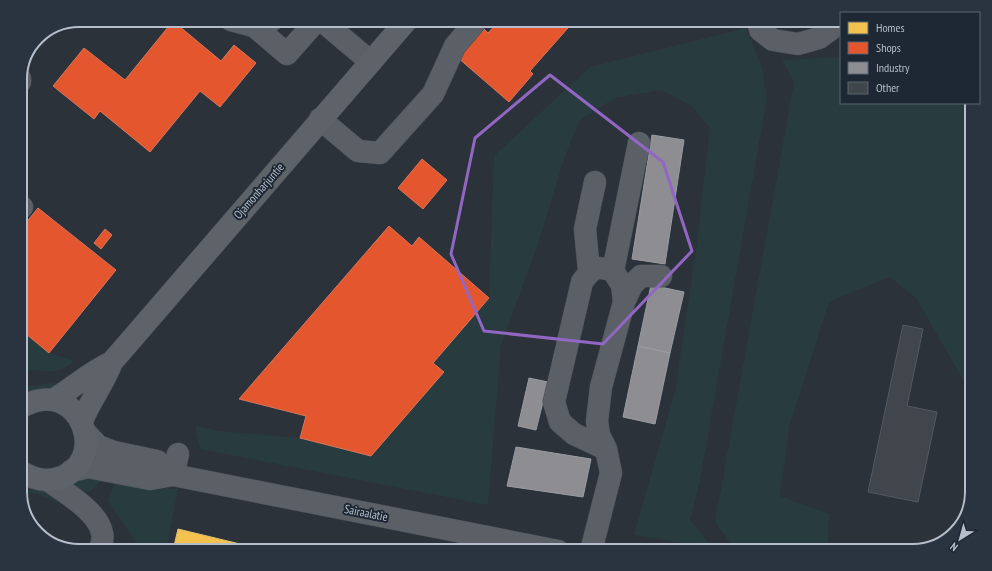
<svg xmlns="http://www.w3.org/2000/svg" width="992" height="571" viewBox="0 0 992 571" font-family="'PT Sans Narrow',sans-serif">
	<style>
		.green { fill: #283c3f }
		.homes { fill: #f2c14e; stroke: #e0c073 }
		.shops { fill: #e4572e; stroke: #d6765d }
		.industry { fill: #8d8d92; stroke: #999ca3 }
		.building { fill: #40464c; stroke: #535961 }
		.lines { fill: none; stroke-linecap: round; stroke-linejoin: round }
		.minor-casing { stroke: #494e54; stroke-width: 23 }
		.major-casing { stroke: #494e56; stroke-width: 23 }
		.minor { stroke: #5b6067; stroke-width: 22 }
		.major { stroke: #5d6369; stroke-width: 22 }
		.marked { fill: none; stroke: #9266c3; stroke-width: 3; stroke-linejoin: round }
		.labels { text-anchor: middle; stroke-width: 4; stroke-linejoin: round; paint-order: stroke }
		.street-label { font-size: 12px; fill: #b5beca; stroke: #1e2834 }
		.rim { fill: none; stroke: #b5beca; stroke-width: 2 }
	</style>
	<rect width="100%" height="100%" fill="#2b3239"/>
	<path class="green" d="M746 28 762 67 767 98 700 480 690 520 713 548 634 535 675 391 696 251 710 128 692 106 661 90 615 98 579 121 565 156 538 244 501 345 488 505 200 449 195 426 220 431 300 438 444 372 433 363 489 298 494 156 590 67Z
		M841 57V103H972V395L916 298 890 277 829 302 789 427 780 496 829 514 828 551H736L715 522 794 82 782 60Z
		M20 329 49 353 74 361C51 381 43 365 20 372Z
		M64 382 54 388 20 392V387Z
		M104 475C96 488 93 490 79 496L68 489C76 476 91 476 104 475Z
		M115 482 157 488 178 489 166 551H142L108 501Z
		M33 490 48 491 61 503C44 499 39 489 20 496V493Z"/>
	<path class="homes" d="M178 529 240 544 238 551H194L174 546Z"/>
	<path class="shops" d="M500 20H575L530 71 533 74 509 102 457 57 482 27 488 33Z
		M173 21 221 61 234 45 256 63 220 107 200 91 150 152 100 111 94 119 53 86 84 48 125 80Z
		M422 159 447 180 423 209 398 188Z
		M38 208 116 270 49 353 20 329V230Z
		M389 226 412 246 419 237 489 298 433 363 444 372 371 456 300 438 306 416 239 399Z
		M105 229 112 235 101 249 94 243Z"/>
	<path class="industry" d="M652 135 684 140 665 264 632 259Z
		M651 285 684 292 670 353 638 346Z
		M638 346 670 353 655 424 623 417Z
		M529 378 548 382 536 430 518 426Z
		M516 447 591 459 583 497 507 486Z"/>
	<path class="building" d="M903 325 923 329 907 406 937 412 918 502 868 492Z"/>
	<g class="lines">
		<defs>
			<path id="minor" d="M231 20 254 26 272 20
				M321 20 371 62
				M758 20 760 30 773 40 798 44 819 38 830 30 835 20
				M254 26 287 54 317 20
				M20 79V82
				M320 119 358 151 380 153 433 94 455 46 477 20
				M20 206 22 207
				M589 271 585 229 595 182
				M613 271 639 143
				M624 302 632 285 641 276H661
				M86 433 98 446 114 452 157 461 173 475
				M71 471 88 467 150 479 173 475 558 551
				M173 475 178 454
				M48 480C65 493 98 511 102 533 104 538 101 545 100 551
				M591 551 611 473 606 449 599 435 597 421 601 387 624 302 622 285 613 271C596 265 592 268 582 282L554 402 560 422 574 434 606 449"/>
			<path id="major" d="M53 400C73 388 90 372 112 362
				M20 408C80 371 114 466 55 479 42 482 31 478 20 471
				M82 421C90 401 104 383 112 362L407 20"/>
		</defs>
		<use href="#minor" class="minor-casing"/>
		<use href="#major" class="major-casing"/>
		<use href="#minor" class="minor"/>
		<use href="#major" class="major"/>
	</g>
	<path class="marked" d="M550 75 663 162 692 251 603 344 484 331 451 254 475 138Z"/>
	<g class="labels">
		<g class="street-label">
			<text transform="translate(259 191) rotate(-49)" y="4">Ojamonharjuntie</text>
			<text transform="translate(366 513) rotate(11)" y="4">Sairaalatie</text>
		</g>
	</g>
	<path d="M0 0H992V571H0ZM79 27H913A52 52 0 0 1 965 79V492A52 52 0 0 1 913 544H79A52 52 0 0 1 27 492V79A52 52 0 0 1 79 27Z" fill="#2a3440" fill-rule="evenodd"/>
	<path class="rim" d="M79 27H913A52 52 0 0 1 965 79V492A52 52 0 0 1 913 544H79A52 52 0 0 1 27 492V79A52 52 0 0 1 79 27Z"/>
	<rect x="840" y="12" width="140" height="92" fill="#1e2834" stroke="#5a6470"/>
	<rect x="848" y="22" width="20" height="12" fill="#f2c14e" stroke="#5a6470"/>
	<text x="876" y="32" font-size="12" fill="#b5beca">Homes</text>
	<rect x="848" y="42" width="20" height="12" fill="#e4572e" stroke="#5a6470"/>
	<text x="876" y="52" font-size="12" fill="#b5beca">Shops</text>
	<rect x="848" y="62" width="20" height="12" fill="#8d8d92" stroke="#5a6470"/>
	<text x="876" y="72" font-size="12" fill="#b5beca">Industry</text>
	<rect x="848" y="82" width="20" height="12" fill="#40464c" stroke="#5a6470"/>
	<text x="876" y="92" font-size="12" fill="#b5beca">Other</text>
	<g transform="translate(960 539) rotate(217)" stroke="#1e2834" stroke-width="3" paint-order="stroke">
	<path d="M0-3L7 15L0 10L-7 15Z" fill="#b5beca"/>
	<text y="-6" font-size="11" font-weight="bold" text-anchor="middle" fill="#b5beca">N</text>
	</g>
</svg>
